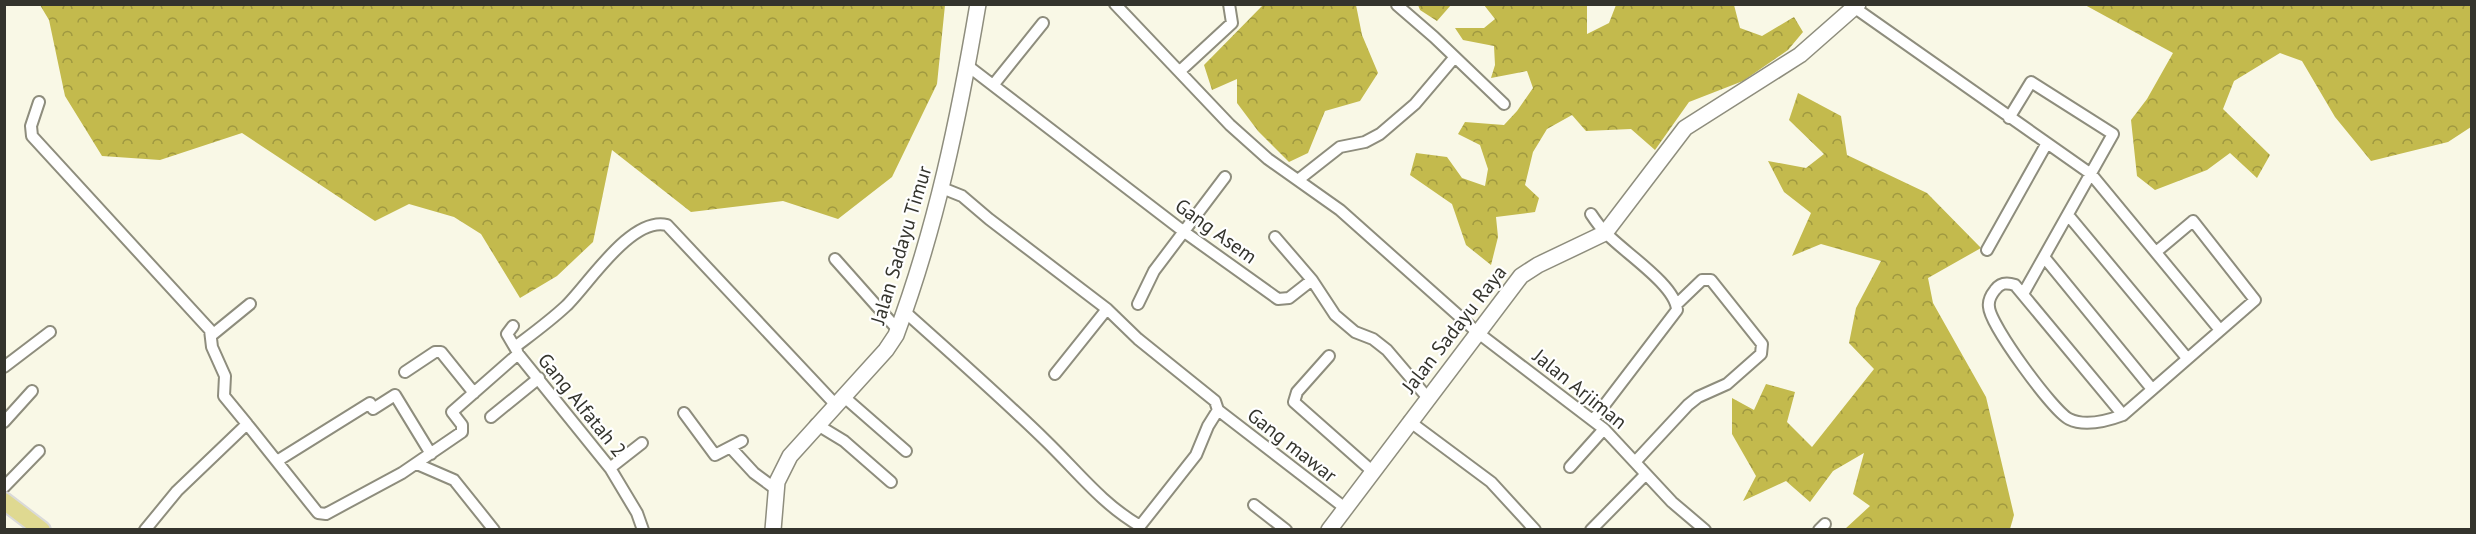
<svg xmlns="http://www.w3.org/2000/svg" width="2476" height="534" viewBox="0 0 2476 534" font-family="'PT Sans',sans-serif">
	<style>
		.forest { fill: url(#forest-crowns) }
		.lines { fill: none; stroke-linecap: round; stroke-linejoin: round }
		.street-casing { stroke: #8e8d7d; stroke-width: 14 }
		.secondary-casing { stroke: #8e8d7d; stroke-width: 18 }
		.primary-casing { stroke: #dadad9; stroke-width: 20 }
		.street { stroke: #fff; stroke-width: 10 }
		.secondary { stroke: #fff; stroke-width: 15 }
		.primary { stroke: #dfd991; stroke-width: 16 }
		.labels { text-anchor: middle; stroke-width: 4.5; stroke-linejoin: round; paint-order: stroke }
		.street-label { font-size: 20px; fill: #34342d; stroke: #fff }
	</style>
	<defs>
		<pattern id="forest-crowns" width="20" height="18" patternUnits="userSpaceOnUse" patternTransform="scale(1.5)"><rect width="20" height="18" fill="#c3ba4d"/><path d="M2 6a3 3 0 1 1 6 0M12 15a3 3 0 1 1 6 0" fill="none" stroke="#9f9840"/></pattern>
	</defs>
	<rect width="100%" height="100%" fill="#f9f8e6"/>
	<path class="forest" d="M40 5 945 4V5L937 84 892 177 838 219 783 201 691 212 612 150 593 242 557 276 520 298 481 234 454 217 409 204 375 221 242 133 160 160 102 156 65 96 49 20Z
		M1356 5 1362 35 1378 73 1360 101 1325 111 1308 153 1289 162 1258 131 1237 103V79L1212 90 1204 65 1263 5Z
		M1418 5V4L1451 5 1437 21 1420 10Z
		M1484 5H1587V34L1609 23 1616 5H1734L1740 28 1762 36 1794 17 1803 32 1788 50 1743 81 1689 102 1655 150 1631 129 1586 131 1572 115 1547 129 1533 152 1525 185 1539 198 1535 212 1496 217 1498 237 1491 265 1466 245 1452 204 1410 175 1416 153 1447 157 1462 178 1485 186 1488 169 1480 145 1458 134 1465 122 1504 125 1517 111 1533 88 1527 71 1491 78 1495 65 1494 46 1463 40 1455 28H1484L1495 19Z
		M2085 5H2471V127L2448 142 2371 161 2335 117 2302 61 2280 53 2234 81 2223 109 2270 155 2257 178 2230 153 2207 170 2155 190 2137 176 2131 120 2147 99 2173 53Z
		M1798 93 1841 116 1847 155 1927 193 1981 248 1928 278 1933 303 1986 397 2014 515 2010 529H1845L1870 506 1853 494 1864 453 1833 471 1810 502 1786 481 1743 501 1756 476 1732 434V398L1754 410 1766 384 1795 392 1787 422 1812 447 1874 369 1849 343 1856 308 1881 261 1821 244 1792 256 1811 213 1784 192 1768 161 1806 168 1824 154 1789 120Z"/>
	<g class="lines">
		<defs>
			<path id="street" d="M1115 4 1230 125 1268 159 1340 210 1477 332 1604 429 1672 502 1705 530
				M1397 5 1434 37 1504 104
				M1855 8 2091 174 2220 330
				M968 66 1183 231 1278 299 1289 298 1312 280 1335 315 1355 332 1373 339 1387 350 1427 397
				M1180 71 1232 23 1229 4
				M994 84 1043 23
				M39 102 31 126 32 136 210 330 212 347 225 376 224 396 247 424
				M2009 118 2031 82 2113 134 2023 294
				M1298 180 1340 147 1365 142 1380 134 1415 104 1454 58
				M1591 214C1595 220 1600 227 1605 232 1622 251 1676 285 1677 310L1593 420
				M2068 215 2187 358
				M1275 237 1312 280
				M1987 250 2047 143
				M2044 257 2152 389
				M835 259 898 330
				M1138 304 1154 271 1225 177
				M904 311C952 354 1000 396 1046 441 1077 471 1102 504 1140 526L1196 455 1208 426 1218 410 1215 401 1138 339 1107 309 989 219 962 196 942 188
				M513 326 507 334 517 351
				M212 335 250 304
				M515 347C532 334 550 321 566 306 588 285 631 216 667 225L835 404
				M1329 356 1297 392 1294 402 1372 471
				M4 367 50 332
				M405 372 435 352H441L474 393
				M1055 374 1107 309
				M843 396 906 451
				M1218 410 1345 508
				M684 413 715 455 742 441
				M2123 415 2015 285C2006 282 2000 283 1995 290 1991 295 1988 301 1989 307 1990 325 2053 411 2069 419 2085 427 2107 421 2123 415L2255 300 2193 221 2156 252
				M491 417 539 378
				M1409 421 1491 482 1535 530
				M4 422 32 391
				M816 424 844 441 891 482
				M731 448 754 473 777 490
				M277 461 370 403 373 409 395 395 431 454
				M1635 462 1688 405 1698 397 1727 384 1761 354 1762 344 1711 280H1702L1677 304
				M417 464 454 480 494 530
				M1570 467 1604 429
				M610 468 642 443
				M4 487 39 451
				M1254 505 1286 530
				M145 530 177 491 247 424 318 513 326 514 402 473 462 432V425L452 412 518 354 610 468 637 513 643 530
				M1591 530 1646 474
				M1819 530 1825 524"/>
			<path id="secondary" d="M773 530 777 482 790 456 886 350 896 335C936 228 959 117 978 4
				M1329 530 1521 276 1538 265 1605 233 1685 128 1800 55 1858 4"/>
			<path id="primary" d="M4 501 42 530"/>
		</defs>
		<use href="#street" class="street-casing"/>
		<use href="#secondary" class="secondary-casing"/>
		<use href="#primary" class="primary-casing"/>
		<use href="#street" class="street"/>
		<use href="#secondary" class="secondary"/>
		<use href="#primary" class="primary"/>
	</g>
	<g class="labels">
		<g class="street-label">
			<text transform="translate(1216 231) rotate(36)" y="7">Gang Asem</text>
			<text transform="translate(901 245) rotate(-73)" y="7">Jalan Sadayu Timur</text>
			<text transform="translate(1454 329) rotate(-52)" y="7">Jalan Sadayu Raya</text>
			<text transform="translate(1580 389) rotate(39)" y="7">Jalan Arjiman</text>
			<text transform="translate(582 405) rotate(51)" y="7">Gang Alfatah 2</text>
			<text transform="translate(1292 445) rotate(38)" y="7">Gang mawar</text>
		</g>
	</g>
	<rect width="2476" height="534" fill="none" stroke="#34342d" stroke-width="12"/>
</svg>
